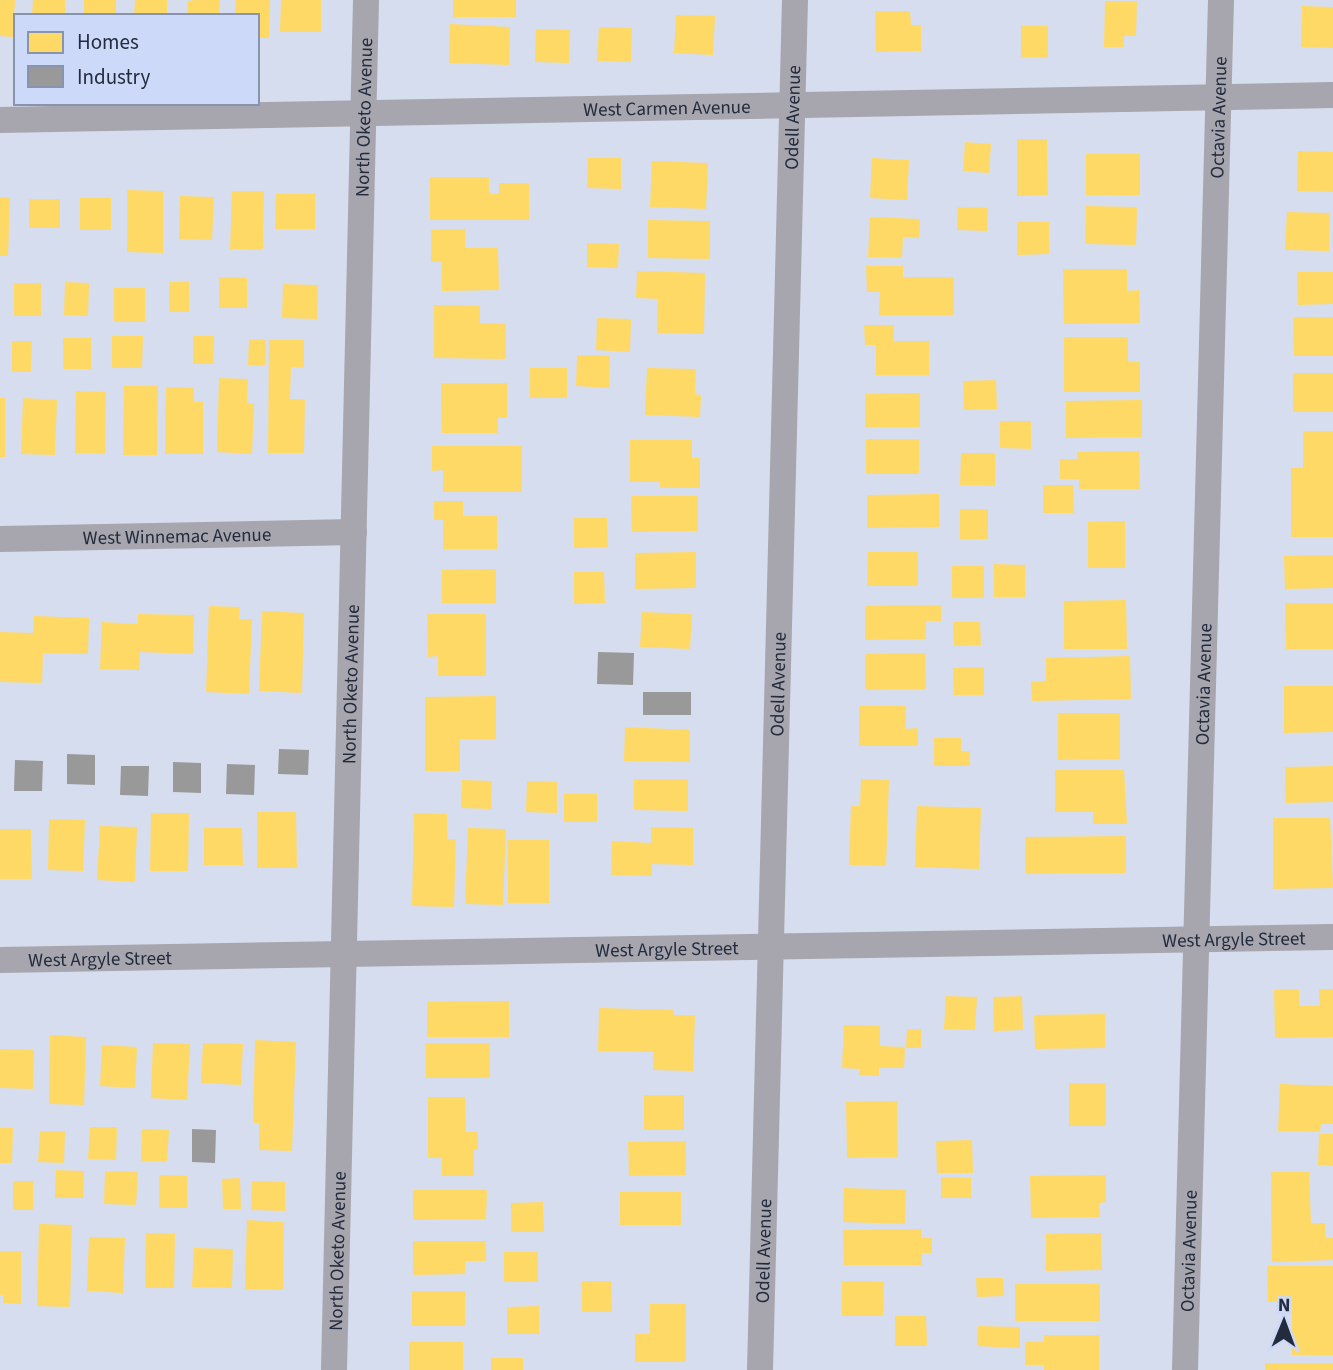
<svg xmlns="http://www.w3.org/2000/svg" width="1333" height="1370" viewBox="0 0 1333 1370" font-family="'Source Sans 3',sans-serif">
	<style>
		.homes { fill: #ffd966 }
		.industry { fill: #999 }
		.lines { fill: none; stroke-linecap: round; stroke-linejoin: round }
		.minor { stroke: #a7a5ad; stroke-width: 26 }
		.labels { text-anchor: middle; stroke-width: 7; stroke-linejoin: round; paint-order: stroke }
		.street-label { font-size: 19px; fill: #232b3e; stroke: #ccd9f8 }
	</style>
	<rect width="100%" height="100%" fill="#d6ddee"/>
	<path class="homes" d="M0 0H15L13 37 0 36Z
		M33 0H65V16H32Z
		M84 0H116V16H84Z
		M135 0H167V16H134Z
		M195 0H220L219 16H187L188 1Z
		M236 0H270L269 38H257V16H235Z
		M281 0H321V32H280Z
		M453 0H516V17H453Z
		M1105 1H1137L1136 36H1124V47H1104Z
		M1302 6 1333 7V48L1301 47Z
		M875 11H910L911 25H921V51L876 52Z
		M676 15 715 16 713 55 674 53Z
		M450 24 510 27 509 65 449 63Z
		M1021 26H1048V58L1021 57Z
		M599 27 632 28 631 62 597 61Z
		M536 29 570 30 569 63 535 62Z
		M1017 139H1047L1048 195 1017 196Z
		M965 142 991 144 989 173 963 171Z
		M1298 151 1333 152V192L1297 191Z
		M1086 154H1140V195H1086Z
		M588 158H621V189L587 188Z
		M872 158 909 160 907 200 870 198Z
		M652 161 708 163 706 209 650 207Z
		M430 177H489V194H499V183H529V220H430Z
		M127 190 163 191V253L127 252Z
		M232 191H264L263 250 230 249Z
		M276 194H315V229H275Z
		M180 196 214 197 212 240 179 239Z
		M0 197 10 198 8 256H0Z
		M80 198H111V230H80Z
		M29 199H60V228H29Z
		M1086 206 1137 207 1136 245 1085 244Z
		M958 207 988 208 987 231 957 230Z
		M1287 212 1330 213 1329 251 1285 250Z
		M870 217 920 219 919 238 903 237 902 258 868 257Z
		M648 220 710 221V259L648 258Z
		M1017 222H1049V254L1017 255Z
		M465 229V248H498L499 290 442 291V262H431V230Z
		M587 243 619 244 618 268 587 267Z
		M866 266H903V277H954V315H879L880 292H867Z
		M1063 269H1127V291L1139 290 1140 323 1064 324Z
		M637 271 705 273 704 334 657 333 658 299 636 298Z
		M1297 272H1333V304L1298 305Z
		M219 277 247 278V308H219Z
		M65 282 89 283 88 316 64 315Z
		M169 282H189V312H169Z
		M14 283H41V316H14Z
		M283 284 318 285 317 319 282 318Z
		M114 288H145V322H114Z
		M434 305 480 306V323L506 324V359L434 358Z
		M1293 317H1333V356H1294Z
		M597 318 631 319 630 352 596 350Z
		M864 325H894V341H929V375H876V345H865Z
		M112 336H143L142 368H112Z
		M193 336H214L213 364H193Z
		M1064 337H1128V362H1140V392H1064Z
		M63 338H91V369H63Z
		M249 339 266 340 265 366 248 365Z
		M269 340H304V368L291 367 290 399H305L304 453H268Z
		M12 341H32L31 372H12Z
		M577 355 610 356 609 388 576 386Z
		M530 368H567V398H530Z
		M647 368 696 369 695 394 701 395 700 417 645 415Z
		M1293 373H1333V412H1293Z
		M219 378 248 379 247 403 254 404 252 454 217 452Z
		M996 380 997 409 964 410 963 381Z
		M441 383H507V418H498V433H442Z
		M124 386H158L157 455H123Z
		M166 387 194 388V402H203V454H165Z
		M76 391 106 392 105 454 75 453Z
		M920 393V427H865V394Z
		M0 398H5V457H0Z
		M23 398 57 400 55 455 21 454Z
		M1142 400V437L1066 438V401Z
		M1000 421H1031V449L1000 448Z
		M1303 431H1333V537H1291V468H1303Z
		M866 439H919V474H866Z
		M630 440H692V458H700V488H660V482H630Z
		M432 446H522V492H443V470L432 471Z
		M1139 451 1140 489H1079V479H1060V459H1077V452Z
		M961 453H995V486L960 485Z
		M1043 485H1073L1074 513H1043Z
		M939 494V527L867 528V495Z
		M631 496H698V531L632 532Z
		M434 501H463V516H497V549H443V520H434Z
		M960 509H988V539H960Z
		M574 518H607L608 547 574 548Z
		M1125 521V568H1088V522Z
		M696 552V588L635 589V553Z
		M868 552H918V586H867Z
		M1333 555V588L1285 589 1284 556Z
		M994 564 1025 565V597H994Z
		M952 566H984V598H952Z
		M496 569V603H442V570Z
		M574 572H604L605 603 574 604Z
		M1126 600 1127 649H1064V601Z
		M1285 603H1333V649H1286Z
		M941 605V621H926V639L865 640V606Z
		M209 606 240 607 239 619H252L249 694 206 692Z
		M262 611 304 613 302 693 259 691Z
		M642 612 692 614 690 649 640 647Z
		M138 614 194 615 193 654 140 652 139 670 100 669 102 622 138 624Z
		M427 614H486V676H438V656L428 657Z
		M34 616 89 618 88 654 43 653 42 683 0 682V632L33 633Z
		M953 622H980L981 645 954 646Z
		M925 653 926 689 865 690V654Z
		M1130 656 1131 699 1032 701 1031 682 1046 681V658Z
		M984 667V695H954L953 668Z
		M1284 686H1333V732L1284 733Z
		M496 696V739H460V771H425V697Z
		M859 706H906V729L918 728V746H859Z
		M1058 713H1120V759L1058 760Z
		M625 727 690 730V762L624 761Z
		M934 738H961V751H970V766H934Z
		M1333 766V802L1286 803 1285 767Z
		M1055 770H1124L1127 824H1093V812H1055Z
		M634 779H688V811L634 810Z
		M861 779 889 780 886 866 849 865 851 806H860Z
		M462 780 492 781 491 809 461 808Z
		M527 781 557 782V813L526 812Z
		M564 794H597V822H564Z
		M917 806 981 808 979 869 915 867Z
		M257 812H296L297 868H257Z
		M151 813H189L188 871H150Z
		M414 813 447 814V839H456L454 907 412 906Z
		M1273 818H1330L1333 888 1273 889Z
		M49 819 85 820 83 871 48 870Z
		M100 826 137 827 135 882 97 880Z
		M651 827 693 828V865L652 864V876L611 875 612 841 651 843Z
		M204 828H242L243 865H204Z
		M468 828 506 829 503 905 465 904Z
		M0 829H31L32 879H0Z
		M1126 836V873L1025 874V837Z
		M508 840H549V903H508Z
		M1299 989V1006H1320L1319 989H1333V1037L1275 1038 1274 990Z
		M946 996 977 997 975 1030 944 1029Z
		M1022 996 1023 1030 994 1031 993 997Z
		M509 1001V1037H427V1002Z
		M599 1008 674 1010V1015H695L693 1071 653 1070 654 1052 598 1051Z
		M1105 1014V1048L1035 1049 1034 1015Z
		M844 1025 880 1026V1046L905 1047 904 1068H879V1076L859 1075 860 1069 842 1068Z
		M907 1029H921V1048H906Z
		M50 1035 86 1037 84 1105 49 1104Z
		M255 1040 296 1042 292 1151 259 1150V1123H253Z
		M153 1043 190 1044 187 1100 151 1098Z
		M203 1043 243 1044 241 1085 201 1083Z
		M426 1043H490V1078H426Z
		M102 1045 137 1047 135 1088 100 1086Z
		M0 1049 34 1050 33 1089 0 1088Z
		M1069 1083H1106V1126H1069Z
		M1280 1084 1333 1086V1124H1321L1320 1132 1278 1131Z
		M644 1095H684V1130H644Z
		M428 1097H465L466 1132H478V1149L474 1150V1176H442V1158H428Z
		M897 1101 898 1157 847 1158 846 1102Z
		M90 1127H117L116 1160 88 1159Z
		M0 1128H13L12 1163H0Z
		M142 1129 169 1130 167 1162 141 1161Z
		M40 1131H65L64 1163 38 1162Z
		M1319 1134H1333V1166L1318 1165Z
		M972 1140 973 1173H937L936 1141Z
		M686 1141V1175L629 1176 628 1142Z
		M56 1170 84 1171 83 1198H55Z
		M105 1171 138 1172 136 1205 104 1204Z
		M1271 1172H1309L1311 1223H1325L1326 1238H1333V1260L1272 1262Z
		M159 1175 187 1176V1208H159Z
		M1106 1175V1202L1099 1203 1100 1217 1031 1218 1030 1176Z
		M941 1177 971 1178V1198H941Z
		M240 1178 241 1209H223L222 1179Z
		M13 1181H33V1210H13Z
		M252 1181 285 1182V1211L251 1210Z
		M844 1188 906 1190 905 1224 843 1222Z
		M413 1190H487L486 1219 413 1220Z
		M620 1192H681V1225H620Z
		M543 1202 544 1232H511V1203Z
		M247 1220 284 1222 283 1290 245 1289Z
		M39 1224 72 1225 70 1307 37 1306Z
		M921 1229V1238H932V1253H922V1265H844L843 1230Z
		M146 1233 175 1234 174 1288H145Z
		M1101 1233 1102 1270 1046 1271V1234Z
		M89 1237 125 1238 123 1293 87 1291Z
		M413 1241H486V1261H465V1274L413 1275Z
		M194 1248 233 1249 232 1288 192 1287Z
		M0 1251H21V1304L3 1303V1295H0Z
		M504 1252H538V1282H504Z
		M1267 1266H1333V1355H1292V1302H1268Z
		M976 1278H1003L1004 1296 977 1297Z
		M582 1281H611L612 1312H582Z
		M842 1281 884 1282 883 1316H842Z
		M1015 1284H1100V1321H1015Z
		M412 1291H465V1326H412Z
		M650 1304H686V1362H635V1334H650Z
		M539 1306V1334H507V1307Z
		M895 1316H926L927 1346H895Z
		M978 1326 1020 1327V1348L977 1346Z
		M1044 1335H1099V1370H1044V1365H1025V1342H1044Z
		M409 1342H463V1370H409Z
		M491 1358H523V1370H491Z
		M1265 1363H1333V1370H1265Z"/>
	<path class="industry" d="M598 652 634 653 633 685 597 684Z
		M643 692H691V715H643Z
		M279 749 309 750 308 775 278 774Z
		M67 754 95 755V785L67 784Z
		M15 760 43 761 42 791H14Z
		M173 762 201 763V793L173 792Z
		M227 764 255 765 254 795 226 794Z
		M121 766H149L148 796 120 795Z
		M192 1129 216 1130 215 1163 192 1162Z"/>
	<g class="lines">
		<g class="minor">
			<path id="s1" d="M0 120 1333 95"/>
			<path id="s2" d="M0 539 354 532"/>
			<path id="s3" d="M0 960 1333 937"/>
			<path id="s4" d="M334 1370 366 0"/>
			<path id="s5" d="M760 1370 795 0"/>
			<path id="s6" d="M1185 1370 1221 0"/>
		</g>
	</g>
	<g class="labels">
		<g class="street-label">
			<text dy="7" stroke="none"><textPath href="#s1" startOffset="667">West Carmen Avenue</textPath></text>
			<text dy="7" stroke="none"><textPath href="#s4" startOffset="1253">North Oketo Avenue</textPath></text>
			<text dy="7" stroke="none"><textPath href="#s5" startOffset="1253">Odell Avenue</textPath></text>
			<text dy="7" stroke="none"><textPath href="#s6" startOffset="1253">Octavia Avenue</textPath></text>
			<text dy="7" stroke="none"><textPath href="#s2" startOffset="177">West Winnemac Avenue</textPath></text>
			<text dy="7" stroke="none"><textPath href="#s4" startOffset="686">North Oketo Avenue</textPath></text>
			<text dy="7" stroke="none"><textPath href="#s5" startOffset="686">Odell Avenue</textPath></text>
			<text dy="7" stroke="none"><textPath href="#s6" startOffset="686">Octavia Avenue</textPath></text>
			<text dy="7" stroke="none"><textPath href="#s3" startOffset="1234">West Argyle Street</textPath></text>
			<text dy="7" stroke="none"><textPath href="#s3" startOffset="667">West Argyle Street</textPath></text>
			<text dy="7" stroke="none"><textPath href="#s3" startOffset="100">West Argyle Street</textPath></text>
			<text dy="7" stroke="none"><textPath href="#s4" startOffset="119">North Oketo Avenue</textPath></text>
			<text dy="7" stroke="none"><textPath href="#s5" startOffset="119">Odell Avenue</textPath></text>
			<text dy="7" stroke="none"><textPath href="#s6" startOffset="119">Octavia Avenue</textPath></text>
		</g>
	</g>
	<rect x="14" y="14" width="245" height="91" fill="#ccd9f8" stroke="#8893ae" stroke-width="2"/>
	<rect x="28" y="32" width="35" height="21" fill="#ffd966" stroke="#8893ae" stroke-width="2"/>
	<text x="77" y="49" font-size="21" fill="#232b3e">Homes</text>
	<rect x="28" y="66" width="35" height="21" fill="#999999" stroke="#8893ae" stroke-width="2"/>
	<text x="77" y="84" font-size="21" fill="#232b3e">Industry</text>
	<g transform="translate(1284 1321) rotate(1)" stroke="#ccd9f8" stroke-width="5" paint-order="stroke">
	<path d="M0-5L12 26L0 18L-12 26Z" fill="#232b3e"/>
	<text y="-10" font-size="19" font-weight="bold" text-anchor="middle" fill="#232b3e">N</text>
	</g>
</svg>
